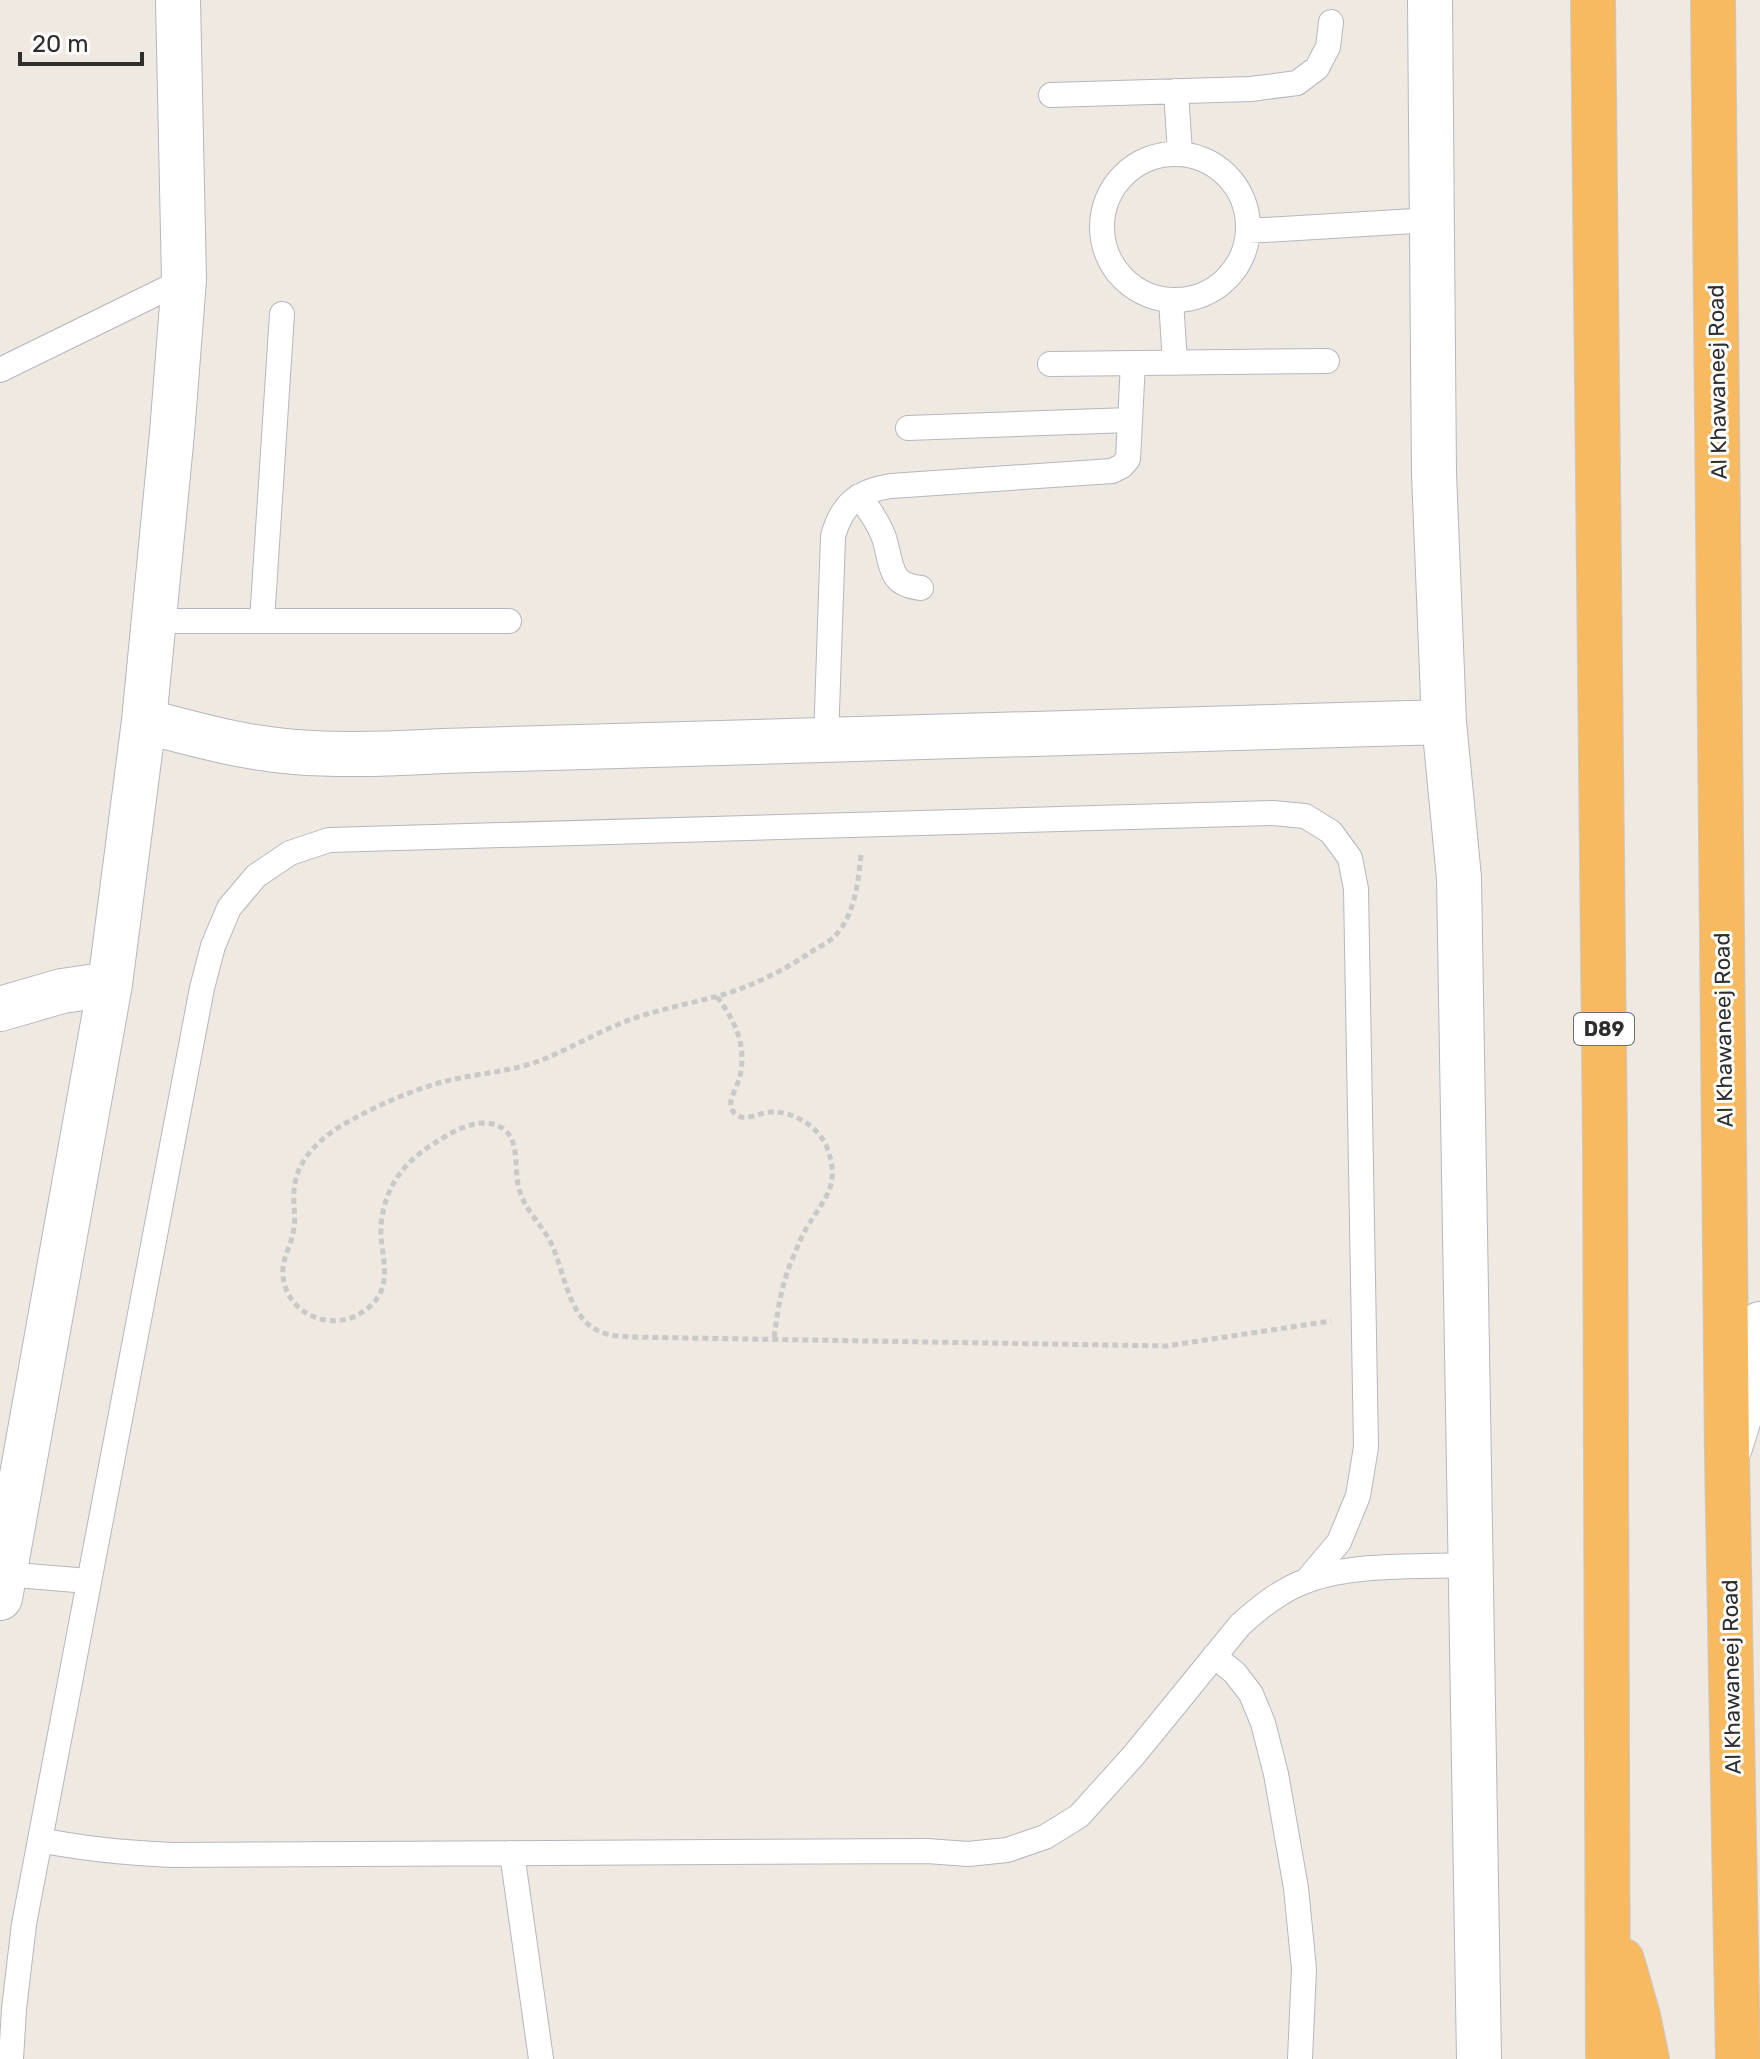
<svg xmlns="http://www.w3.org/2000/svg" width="1760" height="2059" viewBox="0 0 1760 2059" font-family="Rubik,sans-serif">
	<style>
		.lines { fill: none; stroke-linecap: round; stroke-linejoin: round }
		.service-casing { stroke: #b4b7c1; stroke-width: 26 }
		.minor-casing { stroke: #b4b7c1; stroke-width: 46 }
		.trunk-casing { stroke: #c9c9c9; stroke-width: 46 }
		.path { stroke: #c9c9c9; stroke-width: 5; stroke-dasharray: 6 4; stroke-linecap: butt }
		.service { stroke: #fff; stroke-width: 24 }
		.minor { stroke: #fff; stroke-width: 44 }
		.trunk { stroke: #f8ba60; stroke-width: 44 }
		.labels { text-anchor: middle; stroke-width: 6; stroke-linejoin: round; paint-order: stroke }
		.shield { fill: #fff; stroke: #6d6d6d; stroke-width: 2 }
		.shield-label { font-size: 20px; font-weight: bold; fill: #2e2e2e }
		.street-label { font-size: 22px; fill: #2e2e2e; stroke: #fff }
	</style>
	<rect width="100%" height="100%" fill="#efe9e1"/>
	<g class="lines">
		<defs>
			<path id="service" d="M1176 91 1180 153
				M1051 95 1251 89 1297 83 1317 68 1328 47 1331 22
				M1102 227a73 73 0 1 1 146 0a73 73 0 1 1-146 0Z
				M1248 231 1431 220
				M1171 300 1175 363
				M1050 364 1327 361
				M0 370 184 280
				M908 428 1130 420
				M859 496C868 508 877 520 883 535 888 547 889 568 897 578 903 585 912 587 921 588
				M154 621H509
				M262 621 282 314
				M826 740 833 536C842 504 858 491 891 486L1112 471 1122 466 1128 459 1133 363
				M4 1574 88 1581
				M1214 1656 1235 1673 1251 1694 1263 1723 1276 1774 1296 1888 1304 1969 1300 2059
				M40 1840C84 1849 127 1853 172 1855L927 1851 968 1854 1007 1850 1045 1837 1079 1816 1134 1755 1240 1625C1260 1607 1281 1590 1306 1581 1352 1563 1422 1567 1471 1565
				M512 1853 541 2059
				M11 2059 14 2009 24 1924 202 988 213 946 229 908 256 876 290 853 329 840 1273 813 1305 816 1331 832 1350 858 1356 889 1366 1447 1358 1496 1339 1542 1307 1580"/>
			<path id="minor" d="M1430 0 1434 473 1444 722 1459 878 1479 2059
				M144 721C193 734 243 748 295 752 344 756 393 754 443 751L1444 722
				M0 1009 62 991 110 984
				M1730 1447C1743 1406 1756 1367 1760 1324
				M0 1598 110 984 144 721 172 433 184 280 178 0"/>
			<path id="trunk" d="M1593 0 1605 1143 1608 2059
				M1713 0 1727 1457 1738 2059
				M1622 1960 1638 2016 1647 2059"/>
		</defs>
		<use href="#service" class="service-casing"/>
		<use href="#minor" class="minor-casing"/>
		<use href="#trunk" class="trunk-casing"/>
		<path class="path" d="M861 855C858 883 855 914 835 936 829 942 819 947 811 952 783 971 747 989 714 997 691 1003 667 1008 644 1015 607 1026 575 1047 539 1061 512 1071 483 1073 455 1079 421 1086 385 1102 355 1118 326 1133 295 1157 294 1192 293 1204 296 1216 294 1228 292 1245 281 1259 283 1276 287 1316 334 1333 364 1311 398 1288 379 1255 381 1225 385 1187 402 1164 433 1144 447 1135 468 1122 486 1123 526 1127 511 1167 520 1192 526 1211 541 1224 550 1241 566 1272 567 1324 607 1334 614 1336 622 1336 629 1337L1166 1346 1331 1321
			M717 997C735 1020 747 1046 740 1076 738 1086 727 1101 732 1110 734 1113 737 1116 741 1117 751 1119 762 1112 771 1112 793 1111 817 1126 826 1145 842 1185 825 1197 806 1229 800 1239 796 1251 791 1262 781 1287 777 1313 774 1340"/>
		<use href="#service" class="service"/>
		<use href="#minor" class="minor"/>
		<use href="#trunk" class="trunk"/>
	</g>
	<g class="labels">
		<rect class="shield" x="1574" y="1013" width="60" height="32" rx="6"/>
		<g class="shield-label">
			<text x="1604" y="1036">D89</text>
		</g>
		<g class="street-label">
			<text transform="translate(1717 382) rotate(-91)" y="8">Al Khawaneej Road</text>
			<text transform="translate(1723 1030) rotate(-91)" y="8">Al Khawaneej Road</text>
			<text transform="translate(1731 1677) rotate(-91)" y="8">Al Khawaneej Road</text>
		</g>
	</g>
	<path d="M20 52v12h122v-12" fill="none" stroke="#2e2e2e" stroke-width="4"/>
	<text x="32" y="52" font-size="24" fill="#2e2e2e" stroke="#ffffff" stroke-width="6" paint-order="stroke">20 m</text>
</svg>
